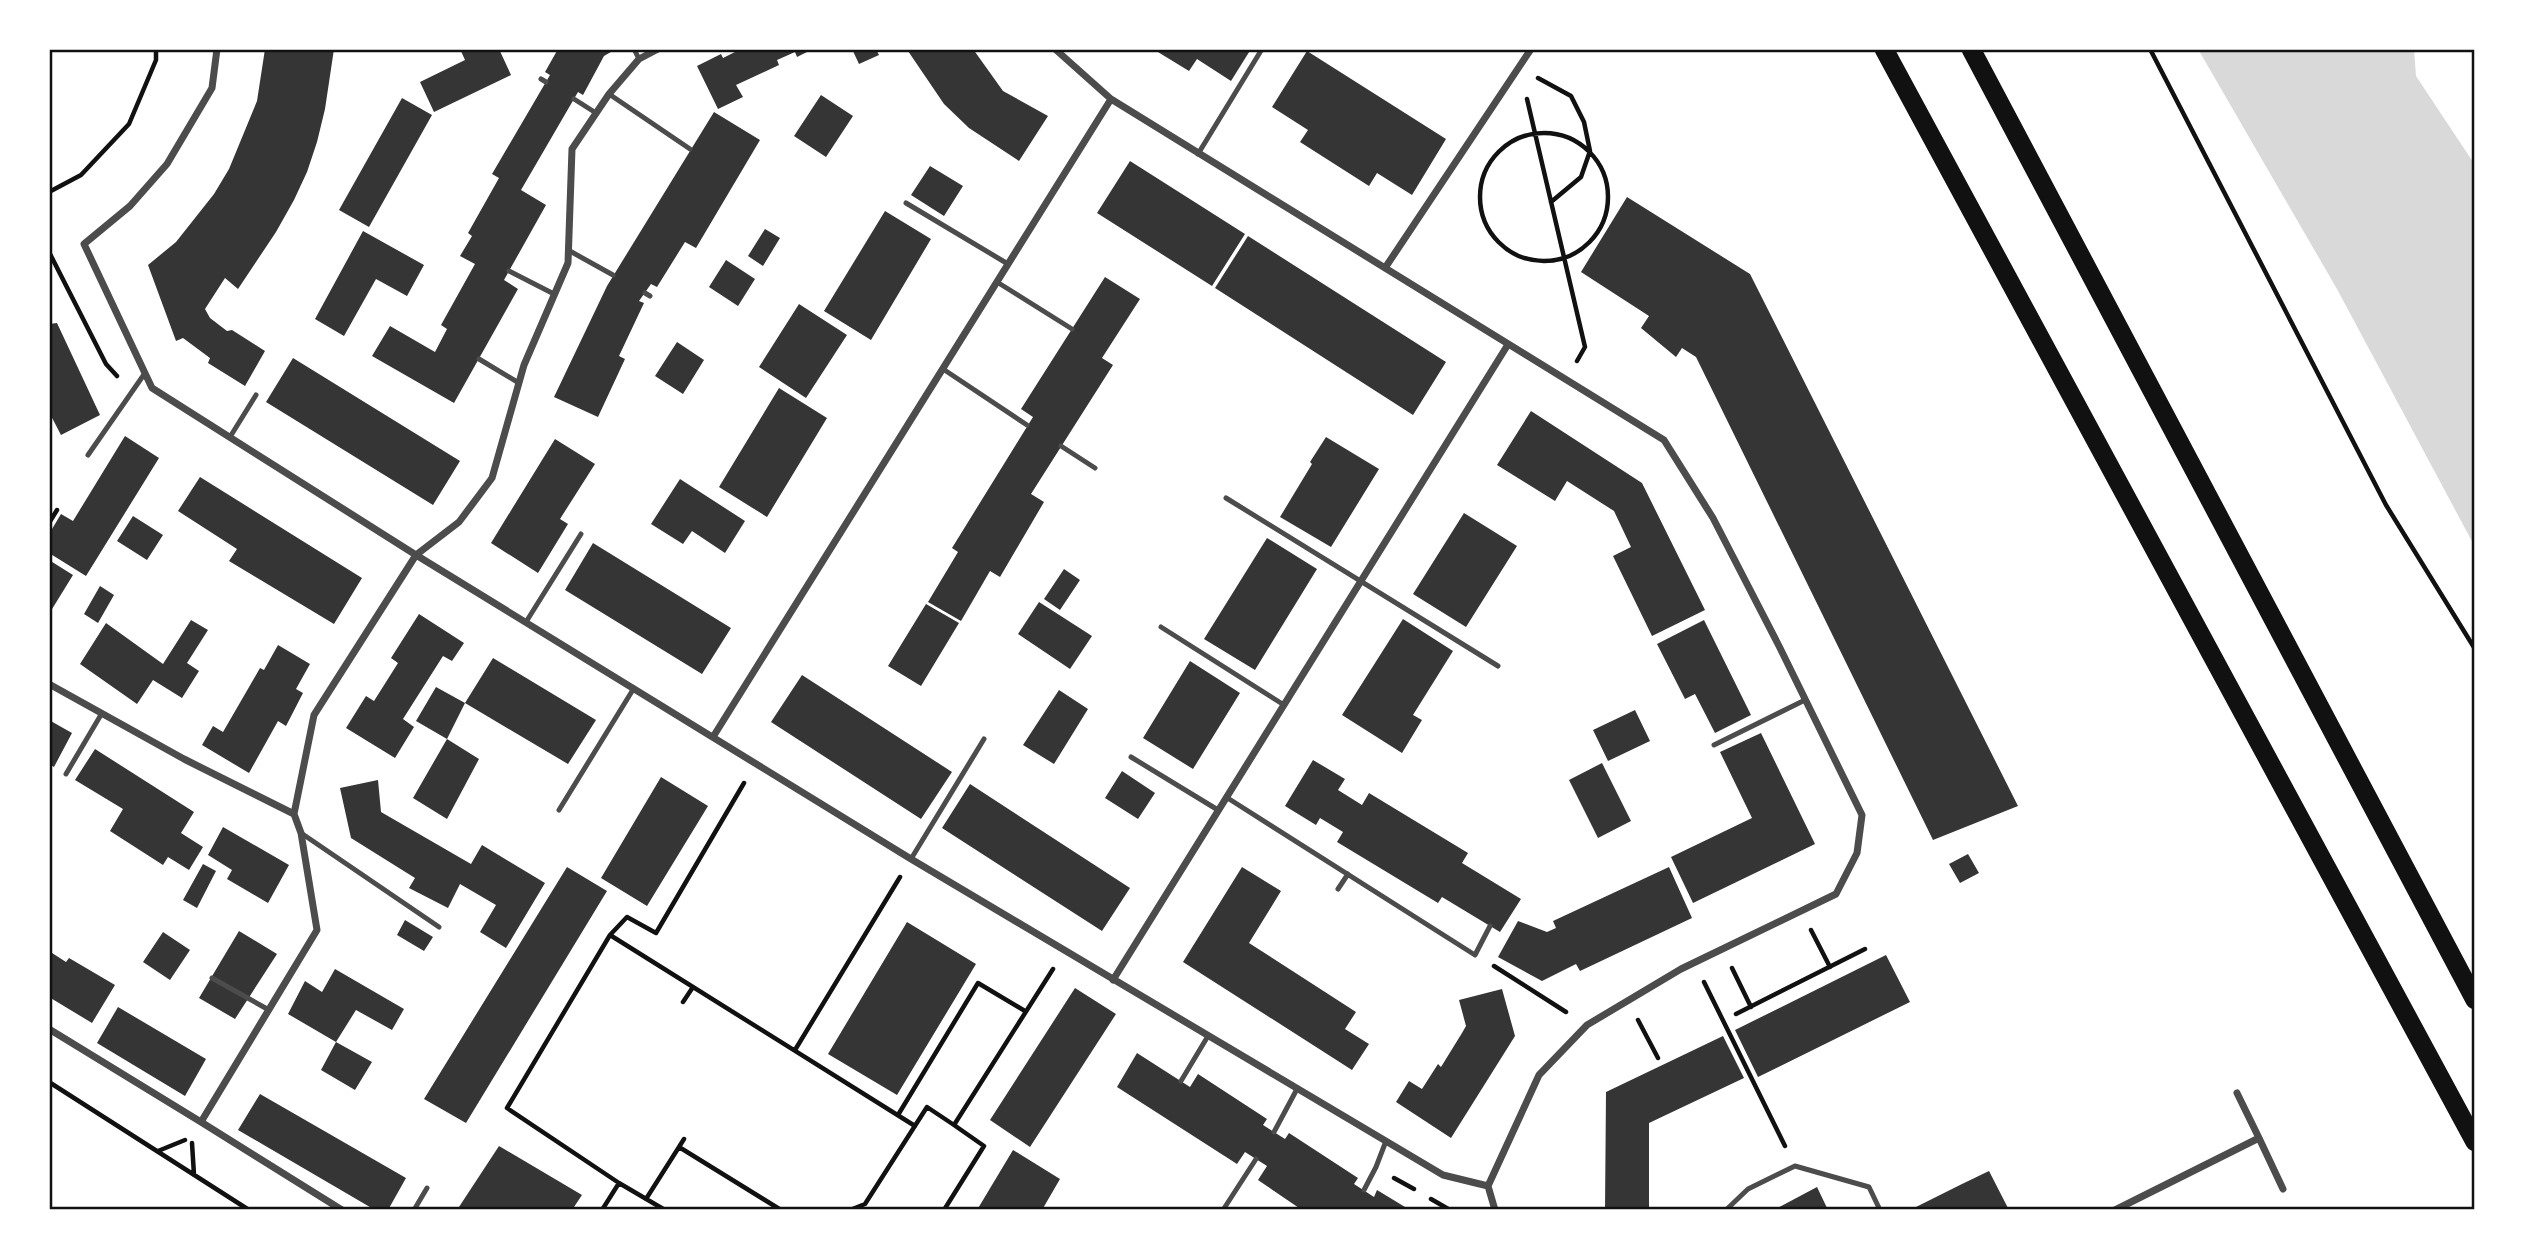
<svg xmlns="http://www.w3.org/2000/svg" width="2524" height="1259" viewBox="0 0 2524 1259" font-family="Lora,serif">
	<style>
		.water { fill: #d9d9d9 }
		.building { fill: #353535 }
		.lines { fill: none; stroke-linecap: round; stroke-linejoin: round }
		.path { stroke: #111; stroke-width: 4.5 }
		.service { stroke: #4c4c4c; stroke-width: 5 }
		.minor { stroke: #4c4c4c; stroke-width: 7 }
		.trunk { stroke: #111; stroke-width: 19 }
		.neatline { fill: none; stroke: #111; stroke-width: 2.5 }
	</style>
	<rect width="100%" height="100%" fill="#fff"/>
	<path class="water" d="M2198 49H2414L2416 76 2475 165V547L2337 289Z"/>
	<path class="building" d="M265 49H334L325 109 317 142 307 172 294 200 276 232 238 289 225 278 205 309 210 318 227 331 232 330 265 351 245 386 208 363 210 358 183 338 176 341 148 265 176 242 214 194 229 169 257 101Z
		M460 49H499L511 75 434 112 420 82 465 60Z
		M558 49H616L604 56 583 95 578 92 521 190 546 205 504 280 518 289 454 403 372 356 390 326 435 352 447 329 441 325 475 264 460 256 472 236 468 233 499 178 492 174 550 75 545 72Z
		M741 49H813L797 57 795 52 777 60 779 65 736 85 743 97 718 109 697 66 721 54 723 58Z
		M852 49H876L879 55 859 64Z
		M911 49H973L1003 91 1048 116 1019 161 969 128 944 104 908 51Z
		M1153 49H1251L1231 81 1197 59 1189 71Z
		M1307 51 1446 139 1412 195 1377 173 1369 186 1300 142 1308 130 1272 107Z
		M821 95 853 116 826 157 794 136Z
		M402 98 432 115 369 227 339 210Z
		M714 112 760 140 696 248 685 242 657 287 651 284 639 301 644 303 619 356 625 359 598 417 554 397 607 286Z
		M1130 161 1245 234 1212 286 1097 213Z
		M930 166 963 186 944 216 911 195Z
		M1627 197 1750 274 2018 806 1933 840 1696 357 1682 348 1676 357 1641 328 1649 316 1581 272Z
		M885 211 931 239 871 340 824 311Z
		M765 229 780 238 763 266 748 256Z
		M363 231 424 265 407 296 376 279 344 336 315 319Z
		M1248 236 1446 362 1413 415 1215 288Z
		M726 260 755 279 738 306 709 287Z
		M1105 277 1140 299 1102 358 1113 365 1031 494 1044 502 1000 577 990 571 961 621 928 602 958 552 952 548 1033 417 1021 409Z
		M799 304 847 335 806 398 759 367Z
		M57 323 100 415 61 435 49 412V324Z
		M677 342 704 360 683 394 655 376Z
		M293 358 460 461 433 505 266 402Z
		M779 388 827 418 767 517 719 487Z
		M1531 411 1642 483 1705 610 1652 636 1613 556 1631 547 1614 511 1567 481 1555 501 1497 465Z
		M125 436 159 458 86 576 49 553V534L61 514 73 521Z
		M1326 437 1379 469 1331 547 1280 517 1312 464 1310 462Z
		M555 439 595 464 560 519 568 524 538 573 491 543Z
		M200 477 362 578 334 624 229 561 237 549 178 511Z
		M680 479 745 521 725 553 692 531 683 544 651 524Z
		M1464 513 1517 546 1466 627 1413 594Z
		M133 516 163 535 147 560 117 541Z
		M1267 538 1317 569 1255 670 1204 639Z
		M593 543 731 628 702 674 565 590Z
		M49 560 73 575 49 614Z
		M1064 569 1080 580 1060 610 1044 599Z
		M100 586 114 595 98 623 84 614Z
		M1039 602 1092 636 1070 669 1018 634Z
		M926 604 959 623 921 686 888 666Z
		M419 614 464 643 452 661 443 656 403 719 414 727 395 758 346 728 366 696 374 701 398 663 391 658Z
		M1403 619 1453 651 1413 715 1422 720 1402 753 1342 715Z
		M191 620 208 630 187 663 199 671 182 698 153 680 137 704 80 664 106 623 163 664Z
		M1704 620 1751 715 1715 733 1695 694 1685 699 1657 644Z
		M278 645 310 664 296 689 303 693 286 726 278 721 249 773 202 745 213 726 223 732 260 668 264 670Z
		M493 658 596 720 568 764 465 703Z
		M1190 661 1240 693 1193 769 1143 738Z
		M802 675 952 772 921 819 771 722Z
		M436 687 465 703 447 739 416 721Z
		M1059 690 1088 709 1054 764 1023 745Z
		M1635 710 1650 741 1608 761 1593 730Z
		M49 720 72 733 54 767 49 764Z
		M1761 733 1815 844 1693 903 1671 857 1752 818 1720 752Z
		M447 739 479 759 447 819 413 798Z
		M95 749 194 812 181 833 203 847 189 870 168 857 163 865 110 831 123 809 75 780Z
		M1313 760 1345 779 1338 790 1362 805 1369 793 1468 853 1462 863 1521 899 1500 932 1442 897 1438 903 1337 842 1343 832 1320 818 1316 825 1285 806Z
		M1602 763 1631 821 1598 838 1569 780Z
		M1122 771 1155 793 1138 819 1105 798Z
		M661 777 708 806 647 906 601 878Z
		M378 780 381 812 471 864 482 845 545 883 506 948 480 932 496 905 460 884 448 908 409 888 415 878 351 838 340 788Z
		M970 784 1130 888 1102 931 942 828Z
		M223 827 289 865 268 903 227 879 232 870 208 855Z
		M1968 854 1979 873 1960 883 1949 864Z
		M203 864 216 871 197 908 183 900Z
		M567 867 607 891 466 1123 424 1099Z
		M1242 867 1281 891 1249 943 1356 1012 1345 1029 1369 1044 1352 1070 1183 962Z
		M1669 867 1692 918 1580 971 1576 964 1542 981 1498 957 1518 921 1547 932 1556 928 1553 921Z
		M405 920 433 937 424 951 397 935Z
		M907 922 976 964 897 1095 828 1054Z
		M239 931 277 954 235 1019 199 998Z
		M163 932 190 950 170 980 143 962Z
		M49 951 66 962 69 958 115 985 92 1023 49 997Z
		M1886 955 1910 1002 1758 1077 1735 1030Z
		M335 969 404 1009 392 1030 356 1010 336 1042 288 1014 305 981 322 992Z
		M1075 988 1116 1014 1030 1147 990 1120Z
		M1502 989 1515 1036 1451 1138 1396 1102 1409 1081 1422 1089 1438 1064 1441 1067 1462 1033 1466 1026 1459 1000Z
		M118 1007 206 1059 185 1096 97 1043Z
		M1723 1036 1744 1078 1649 1123V1210H1605L1606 1092Z
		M336 1042 372 1062 355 1090 321 1070Z
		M1137 1053 1190 1087 1198 1074 1267 1119 1263 1125 1285 1139 1289 1133 1358 1178 1354 1184 1374 1197 1377 1190 1410 1210H1302L1258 1180 1267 1166 1245 1152 1237 1164 1117 1087Z
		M260 1094 406 1178 388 1210H375L238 1130Z
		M499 1146 582 1195 572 1210H457Z
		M1013 1150 1060 1179 1042 1210H977Z
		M1989 1171 2009 1210H1910L1962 1184Z
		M1817 1187 1828 1210H1774Z"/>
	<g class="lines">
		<path class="path" d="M2150 49 2386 505 2475 649
			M2473 49 2475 54
			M1538 78 1571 96 1584 122 1590 151 1581 177 1551 202
			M1527 99 1585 347 1577 361
			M1480 197a64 64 0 1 1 128 0a64 64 0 1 1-128 0Z
			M49 192 81 175 129 124 156 60V49
			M49 252 106 364 117 376
			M49 523 57 510
			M1811 930 1830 967
			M610 935 915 1126
			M1494 966 1566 1012
			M1732 968 1751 1007
			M1704 982 1785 1146
			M683 1002 693 987
			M1736 1014 1865 949
			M1638 1020 1658 1058
			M795 1050 900 877
			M49 1082 249 1210
			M898 1115 978 983 1025 1011
			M192 1143 194 1175
			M679 1147 684 1139
			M158 1151 185 1140
			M1394 1178 1414 1189
			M619 1183 665 1210
			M646 1199 679 1147 781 1210
			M1431 1199 1450 1210
			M602 1210 619 1183 507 1108 610 935 627 917 656 933 744 783
			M850 1210 865 1204 927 1107 954 1125
			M944 1210 984 1146 954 1125 1053 969"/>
		<path class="service" d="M634 49 639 59
			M541 79 546 82
			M609 94 690 149
			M574 99 596 113
			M1198 154 1262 49
			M906 203 1008 264
			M568 250 613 275
			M509 271 554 294
			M997 282 1072 329
			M645 293 650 296
			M479 359 519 383
			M943 369 1027 425
			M230 437 256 395
			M1061 446 1095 468
			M88 455 145 373
			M1226 498 1498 666
			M526 622 581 534
			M1161 627 1284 705
			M1714 745 1805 700
			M1131 757 1218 810
			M66 774 102 713
			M1226 797 1475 955 1490 926
			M559 810 634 688
			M301 833 439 927
			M911 859 984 739
			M1338 889 1348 874
			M212 978 269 1010
			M1181 1081 1208 1036
			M1274 1132 1297 1089
			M1364 1190 1376 1167 1386 1141
			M414 1210 427 1188
			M1223 1210 1256 1159
			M1726 1210 1748 1189 1795 1166 1869 1187 1880 1210"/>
		<path class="minor" d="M217 49 212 88 167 164 130 206 84 244 152 388 416 555 911 859 1443 1175 1488 1186
			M1055 49 1111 99 1664 440 1713 518 1780 648 1862 815 1857 853 1836 894 1681 969 1587 1025 1539 1075 1488 1186 1495 1210
			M1385 268 1531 49
			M49 684 184 759 294 814
			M713 737 1111 99
			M1113 980 1507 346
			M49 1029 201 1122
			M2237 1093 2259 1138
			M342 1210 201 1122 317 930 301 833 294 814 314 715 416 555 459 522 492 478 524 365 568 263 572 149 609 94 639 59 658 49
			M2115 1210 2259 1138 2283 1189"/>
		<path class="trunk" d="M1884 49 2475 1142
			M1971 49 2475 1000"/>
	</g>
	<rect width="2524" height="1259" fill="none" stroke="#ffffff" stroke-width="102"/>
	<rect x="51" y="51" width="2422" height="1157" class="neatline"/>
</svg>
